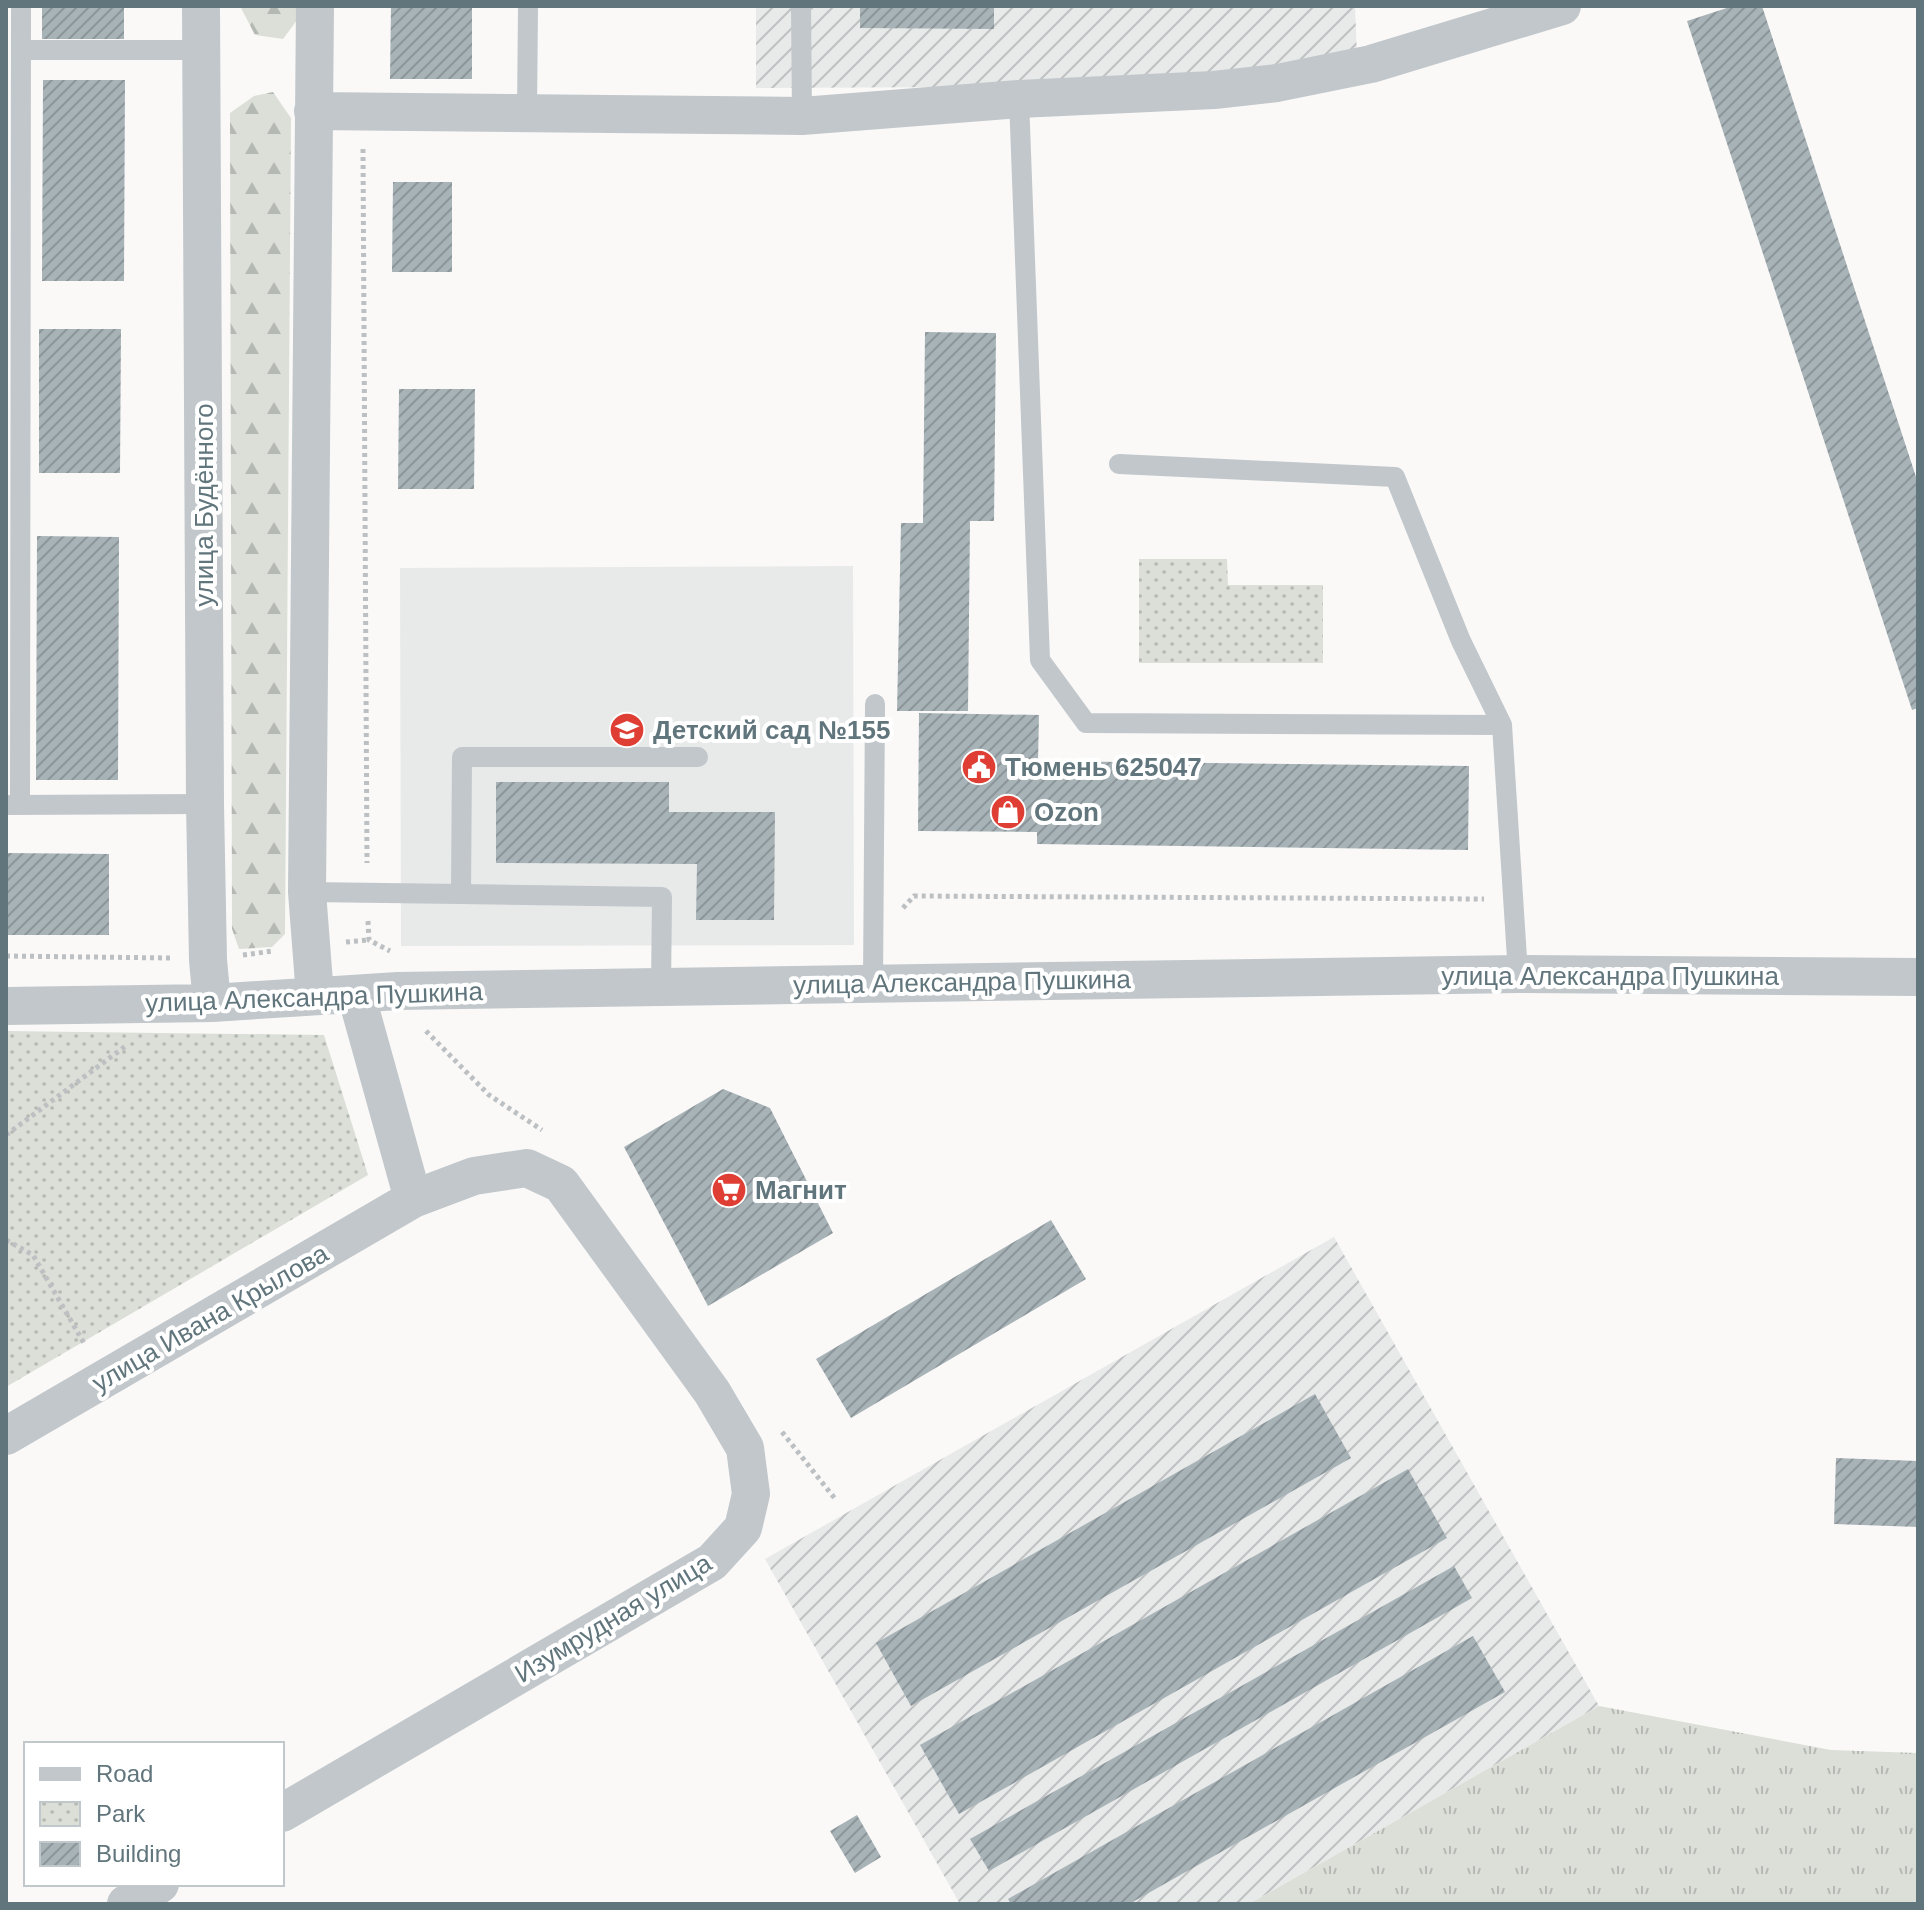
<svg xmlns="http://www.w3.org/2000/svg" width="1924" height="1910" viewBox="0 0 1924 1910" font-family="Helvetica,sans-serif">
	<style>
		.built { fill: #e8e9e9 }
		.industrial { fill: url(#industrial-furrows) }
		.grass { fill: url(#grass-tufts) }
		.forest { fill: url(#forest-firs) }
		.park { fill: url(#park-dots) }
		.building { fill: url(#building-hatch) }
		.lines { fill: none; stroke-linecap: round; stroke-linejoin: round }
		.path { stroke: #bcc0c2; stroke-width: 5; stroke-dasharray: 4 4; stroke-linecap: butt }
		.service { stroke: #c1c7ca; stroke-width: 20 }
		.minor { stroke: #c1c7ca; stroke-width: 38 }
		.labels { text-anchor: middle; stroke-width: 8; stroke-linejoin: round; paint-order: stroke }
		.street-label { font-size: 26px; fill: #61757c; stroke: #fff }
		.poi-label { font-size: 26px; font-weight: bold; fill: #61757c; stroke: #fff; text-anchor: start }
	</style>
	<defs>
		<pattern id="industrial-furrows" width="10" height="10" patternUnits="userSpaceOnUse" patternTransform="scale(2)"><rect width="10" height="10" fill="#e8e9e9"/><path d="M-1 1l2-2M0 10L10 0M9 11l2-2" fill="none" stroke="#bfc1c2"/></pattern>
		<pattern id="grass-tufts" width="24" height="20" patternUnits="userSpaceOnUse" patternTransform="scale(2)"><rect width="24" height="20" fill="#dbdfd7"/><path d="M3 7l-1-3M5 7V3M7 7l1-3M15 17l-1-3M17 17v-4M19 17l1-3" fill="none" stroke="#b5b9b3"/></pattern>
		<pattern id="forest-firs" width="22" height="20" patternUnits="userSpaceOnUse" patternTransform="scale(2)"><rect width="22" height="20" fill="#dbdfd7"/><path d="M5 1l3.5 6h-7zM16 11l3.5 6h-7z" fill="#b5b9b3"/></pattern>
		<pattern id="park-dots" width="8" height="8" patternUnits="userSpaceOnUse" patternTransform="scale(2)"><rect width="8" height="8" fill="#dbdfd7"/><path d="M2 2h.1M6 6h.1" fill="none" stroke="#b5b9b3" stroke-width="1.8" stroke-linecap="round"/></pattern>
		<pattern id="building-hatch" width="6" height="6" patternUnits="userSpaceOnUse" patternTransform="scale(2)"><rect width="6" height="6" fill="#a8b3b7"/><path d="M-1 1l2-2M0 6l6-6M5 7l2-2" fill="none" stroke="#8c969a"/></pattern>
	</defs>
	<rect width="100%" height="100%" fill="#faf9f8"/>
	<path class="built" d="M853 566 854 945 401 946 400 568Z"/>
	<path class="industrial" d="M756 6H1355L1357 56 1190 86 756 88Z
		M1334 1237 1599 1706 1249 1904H960L765 1559Z"/>
	<path class="grass" d="M1599 1706 1831 1750 1918 1753V1904H1249Z"/>
	<path class="forest" d="M240 6H297V20L283 39 255 35Z
		M273 92 291 118 285 934 272 947 239 949 232 929 230 113 254 96Z"/>
	<path class="park" d="M1139 559H1227L1228 585H1323V663H1139Z
		M6 1031 324 1035 368 1175 6 1387Z"/>
	<path class="building" d="M42 6H124V39H42Z
		M391 6H472V79H390Z
		M860 6H994V29L860 28Z
		M1733 6H1762L1918 483V708L1912 710 1687 21Z
		M43 80H125L124 281H42Z
		M393 182H452V272H392Z
		M39 329H121L120 473H39Z
		M925 332 996 333 994 521H970L968 711H897L901 523H923Z
		M399 389H475L474 489H398Z
		M37 536 119 537 118 780H36Z
		M919 713 1039 715 1038 761 1469 766 1468 850 1037 844V832L918 831Z
		M496 782H669V812H775L774 920H696L697 864 496 863Z
		M6 853 109 854V935H6Z
		M723 1089 770 1108 833 1233 708 1306 624 1147Z
		M1051 1220 1086 1279 851 1418 816 1359Z
		M1315 1394 1351 1458 911 1706 876 1643Z
		M1836 1458 1918 1461V1527L1834 1524Z
		M1408 1469 1447 1538 959 1814 920 1745Z
		M1454 1566 1472 1598 989 1871 970 1839Z
		M1473 1636 1505 1692 1129 1904H1011L1008 1899Z
		M857 1815 881 1857 855 1873 830 1831Z"/>
	<g class="lines">
		<path class="path" d="M363 149 367 863
			M903 908 914 896 1484 899
			M368 921 369 940 390 951
			M346 942 369 940
			M243 955 273 951
			M6 956 170 958
			M426 1031 489 1095 542 1130
			M6 1135 127 1045
			M6 1240 33 1255 85 1345
			M782 1432 836 1500"/>
		<path class="service" d="M801 6 802 116
			M21 50H201
			M1019 99 1040 660 1086 723 1502 725 1518 974
			M527 114 528 6
			M1119 464 1395 477 1461 641 1502 725
			M9 805 205 804
			M20 805 21 6
			M307 892 461 894
			M873 984 875 704
			M661 987 662 897 461 894 462 757H698"/>
		<path class="minor" d="M201 6 205 804 208 960 212 1003
			M315 6 307 892 315 996
			M313 111 802 116 1019 99 1214 90 1277 83 1371 64 1562 6
			M356 994 413 1199
			M6 1006 212 1003 398 991 661 987 1518 974 1918 977
			M6 1436 413 1199 474 1176 527 1168 561 1184 712 1392 745 1448 751 1494 743 1528 712 1562 282 1813
			M126 1904 160 1884"/>
	</g>
	<defs>
		<symbol id="school-disc" viewBox="-11 -11 22 22"><circle r="9.5" fill="#de3e33" stroke="#fff"/><path d="M0-5L7-2L0 1L-7-2ZM-4 1L0 2.5L4 1V4Q0 6-4 4Z" fill="#fff"/></symbol>
		<symbol id="civic-disc" viewBox="-11 -11 22 22"><circle r="9.5" fill="#de3e33" stroke="#fff"/><path d="M-.6-6.5H3V-4.5H.6V-3L4-1V1h2V6H-6V1h2V-1L-.6-3ZM-1.2 2.5V6h2.4V2.5Z" fill="#fff"/></symbol>
		<symbol id="shop-disc" viewBox="-11 -11 22 22"><circle r="9.5" fill="#de3e33" stroke="#fff"/><path d="M-5-2.5h2.3a2.7 3.5 0 0 1 5.4 0H5L5.5 6h-11ZM-1.5-2.5h3a1.5 2.3 0 0 0-3 0Z" fill="#fff"/></symbol>
		<symbol id="supermarket-disc" viewBox="-11 -11 22 22"><circle r="9.5" fill="#de3e33" stroke="#fff"/><path d="M-6-5.5h2.5l.6 2H6L4.5 2H-2.5L-4.4-4H-6ZM-1.5 3.2a1.3 1.3 0 1 0 .1 0ZM3 3.2a1.3 1.3 0 1 0 .1 0Z" fill="#fff"/></symbol>
	</defs>
	<g fill-rule="evenodd">
		<use href="#school-disc" x="607" y="710" width="40" height="40"/>
		<use href="#civic-disc" x="959" y="747" width="40" height="40"/>
		<use href="#shop-disc" x="988" y="792" width="40" height="40"/>
		<use href="#supermarket-disc" x="709" y="1170" width="40" height="40"/>
	</g>
	<g class="labels">
		<g class="street-label">
			<text transform="translate(204 505) rotate(-90)" y="9">улица Будённого</text>
			<text x="1610" y="985">улица Александра Пушкина</text>
			<text transform="translate(962 982) rotate(-1)" y="9">улица Александра Пушкина</text>
			<text transform="translate(314 997) rotate(-2)" y="9">улица Александра Пушкина</text>
			<text transform="translate(210 1318) rotate(-30)" y="9">улица Ивана Крылова</text>
			<text transform="translate(613 1618) rotate(-31)" y="9">Изумрудная улица</text>
		</g>
		<g class="poi-label">
			<text x="653" y="739">Детский сад №155</text>
			<text x="1005" y="776">Тюмень 625047</text>
			<text x="1034" y="821">Ozon</text>
			<text x="755" y="1199">Магнит</text>
		</g>
	</g>
	<rect width="1924" height="1910" fill="none" stroke="#61757c" stroke-width="16"/>
	<rect x="24" y="1742" width="260" height="144" fill="#ffffff" stroke="#c0c8cb" stroke-width="2"/>
	<rect x="40" y="1768" width="40" height="12" fill="#c1c7ca" stroke="#c0c8cb" stroke-width="2"/>
	<text x="96" y="1782" font-size="24" fill="#61757c">Road</text>
	<rect x="40" y="1802" width="40" height="24" fill="url(#park-dots)" stroke="#c0c8cb" stroke-width="2"/>
	<text x="96" y="1822" font-size="24" fill="#61757c">Park</text>
	<rect x="40" y="1842" width="40" height="24" fill="url(#building-hatch)" stroke="#c0c8cb" stroke-width="2"/>
	<text x="96" y="1862" font-size="24" fill="#61757c">Building</text>
</svg>
